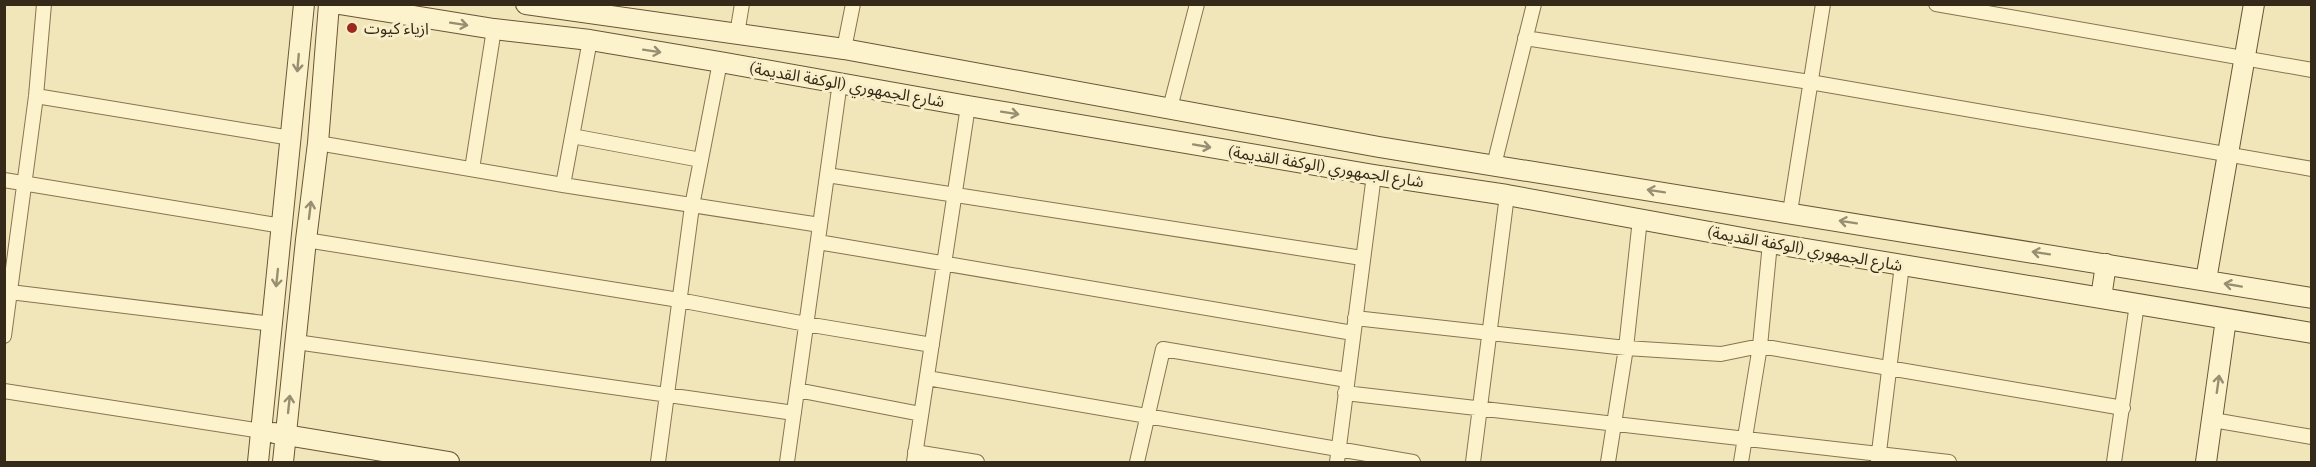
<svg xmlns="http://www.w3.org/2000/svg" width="2316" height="467" viewBox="0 0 2316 467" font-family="'IBM Plex Serif','Noto Sans Arabic',serif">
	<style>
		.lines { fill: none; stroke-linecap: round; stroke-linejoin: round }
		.street-casing { stroke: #887452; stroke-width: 16 }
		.secondary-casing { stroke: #695536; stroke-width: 22 }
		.street { stroke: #fcf2cc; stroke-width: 14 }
		.secondary { stroke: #fcf2cc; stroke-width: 20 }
		.oneway { stroke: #988e72 }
		.poi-dot { fill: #9b291e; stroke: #f8efc8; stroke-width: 2 }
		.labels { text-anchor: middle; stroke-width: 6; stroke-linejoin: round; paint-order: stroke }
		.poi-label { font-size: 16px; fill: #352919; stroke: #f8efc8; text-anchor: start }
		.street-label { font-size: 16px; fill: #352919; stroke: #f8efc8 }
	</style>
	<rect width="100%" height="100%" fill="#f1e6b9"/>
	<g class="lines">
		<defs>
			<path id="street" d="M1936 4 2312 70
				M737 34 742 4
				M1525 38 1810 82 2312 169
				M844 49 853 4
				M36 96 291 138
				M1170 108 1197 4
				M572 136 701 160
				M318 143 563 185 820 225
				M1494 165 1534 4
				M472 169 494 29
				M827 175 1362 258
				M4 180 282 226
				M563 185 590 40
				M1790 212 1823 4
				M306 240 679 300 806 324 932 345
				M818 242 1353 333
				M10 292 273 324
				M1355 318 1626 348 1721 354 1760 346 2123 408
				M4 336 36 96 44 4
				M296 342 794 413
				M927 378 1413 462
				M797 390 921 414
				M4 391 262 431
				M1345 393 1949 462
				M2213 420 2312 437
				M915 452 977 462
				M1878 460 1902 265
				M658 462 692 206 720 62
				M787 462 840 82
				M914 462 968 106
				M1137 462 1163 349 1347 380
				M1337 462 1374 175
				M1473 462 1507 195
				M1608 462 1626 348 1640 219
				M1741 462 1760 346 1770 243
				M2114 462 2137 304"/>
			<path id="secondary" d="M339 4 494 29 590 40 720 62 968 106 1374 175 1507 195 1770 243 2312 333
				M526 4 844 49 1379 147 2312 298
				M2206 280 2254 4
				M2101 298 2106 264
				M274 433 449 462
				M258 462 304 4
				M283 462 306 240 318 143 329 4
				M2206 462 2226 319"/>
		</defs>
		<use href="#street" class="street-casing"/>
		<use href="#secondary" class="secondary-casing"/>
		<use href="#street" class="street"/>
		<use href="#secondary" class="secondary"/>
	</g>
	<defs><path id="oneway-shaft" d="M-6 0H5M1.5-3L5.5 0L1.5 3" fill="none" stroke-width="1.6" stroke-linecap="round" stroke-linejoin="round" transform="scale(1.5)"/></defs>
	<g class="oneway">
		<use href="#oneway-shaft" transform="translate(459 24) rotate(9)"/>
		<use href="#oneway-shaft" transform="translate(652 51) rotate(9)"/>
		<use href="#oneway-shaft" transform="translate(298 63) rotate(95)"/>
		<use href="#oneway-shaft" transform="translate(1010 113) rotate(9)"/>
		<use href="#oneway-shaft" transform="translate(1202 146) rotate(10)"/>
		<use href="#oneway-shaft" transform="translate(1656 191) rotate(-171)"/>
		<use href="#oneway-shaft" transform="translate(310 210) rotate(-83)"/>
		<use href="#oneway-shaft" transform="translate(1848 222) rotate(-171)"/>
		<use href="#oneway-shaft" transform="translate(2041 253) rotate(-171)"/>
		<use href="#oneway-shaft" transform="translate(277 278) rotate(96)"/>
		<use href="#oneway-shaft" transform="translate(2233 285) rotate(-170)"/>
		<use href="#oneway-shaft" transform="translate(2218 384) rotate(-82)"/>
		<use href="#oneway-shaft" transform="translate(289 404) rotate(-84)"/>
	</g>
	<circle class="poi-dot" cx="352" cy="28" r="6"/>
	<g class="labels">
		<g class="poi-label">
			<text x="364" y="34">ازياء كيوت</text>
		</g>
		<g class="street-label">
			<text transform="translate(847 84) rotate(10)" y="6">شارع الجمهوري (الوكفة القديمة)</text>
			<text transform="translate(1326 166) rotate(9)" y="6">شارع الجمهوري (الوكفة القديمة)</text>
			<text transform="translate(1805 248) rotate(10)" y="6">شارع الجمهوري (الوكفة القديمة)</text>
		</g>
	</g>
	<rect width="2316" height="467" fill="none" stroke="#352919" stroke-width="12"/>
</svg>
